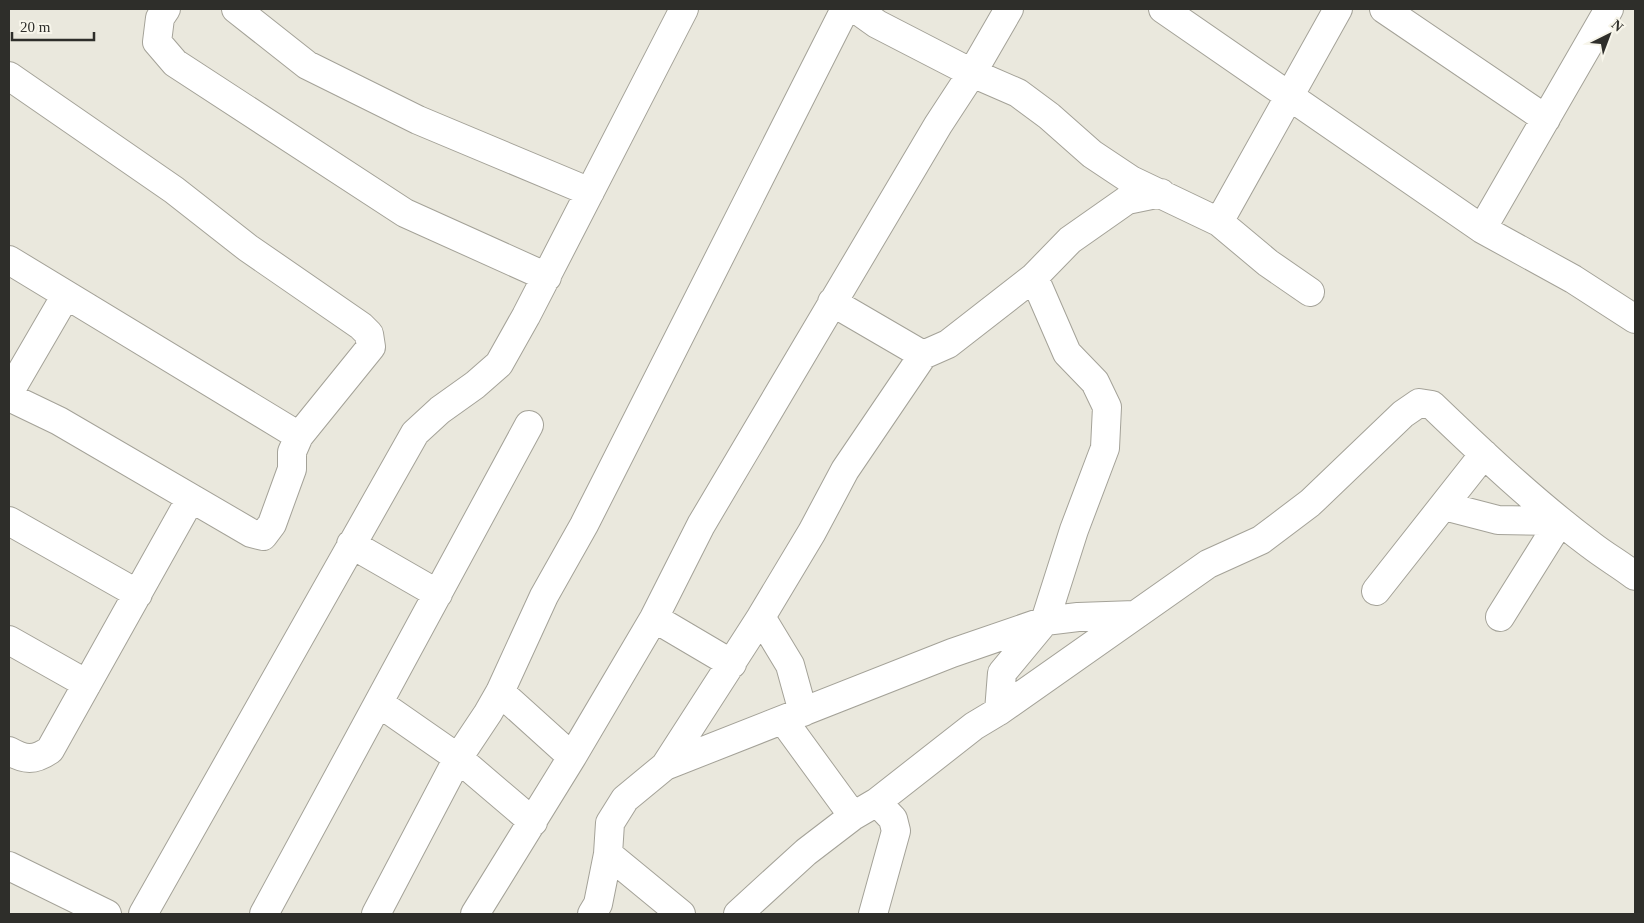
<svg xmlns="http://www.w3.org/2000/svg" width="1644" height="923" viewBox="0 0 1644 923" font-family="'Times New Roman',serif">
	<style>
		.lines { fill: none; stroke-linecap: round; stroke-linejoin: round }
		.minor-casing { stroke: #a4a298; stroke-width: 30 }
		.minor { stroke: #fff; stroke-width: 28 }
	</style>
	<rect width="100%" height="100%" fill="#eae8dd"/>
	<g class="lines">
		<defs>
			<path id="minor" d="M166 9 160 18 157 42 175 63 405 213 547 277
				M236 9 307 65 418 120 590 192
				M856 9 877 24 972 73 1018 93 1049 116 1092 154 1131 180 1219 222 1268 263 1310 292
				M1163 9 1482 229 1573 279 1635 319
				M1384 9 1546 119
				M9 76 174 190 248 248 361 326 369 334 371 347 299 436 292 452V469L272 524 263 536 251 533 59 421 9 397
				M1219 222 1338 9
				M1482 229 1609 9
				M9 260 299 436
				M832 302 923 355 948 344 1034 277 1070 240 1127 200 1161 193
				M9 393 66 295
				M1444 506 1498 520 1560 521
				M9 521 138 594
				M351 544 438 594
				M1376 591 1484 454
				M761 617 790 665 803 712
				M1500 617 1560 521
				M654 618 732 664
				M9 640 87 684
				M500 692 572 757
				M379 703 458 758 533 822
				M999 711 1002 673 1045 621 1074 530 1105 448 1107 407 1095 382 1067 353 1034 277
				M783 720 853 816
				M9 751C25 760 34 761 50 750L191 498
				M665 766 952 653 1045 621 1078 617 1135 615
				M608 854 681 914
				M9 866 107 914
				M143 914 415 433 440 410 475 385 499 364 526 316 684 9
				M264 914 529 425
				M376 914 458 758 488 713 500 692 544 596 584 525 845 9
				M475 914 572 757 654 618 701 525 938 125 972 73 1009 9
				M592 914 598 904 608 854 610 823 625 799 665 766 761 617 812 532 845 470 923 355
				M738 914 806 852 853 816 877 802 974 726 999 711 1208 564 1261 540 1310 503 1403 414 1419 403 1432 405C1483 454 1535 503 1591 545 1605 556 1621 565 1635 576
				M873 914 896 831 893 819 877 802"/>
		</defs>
		<use href="#minor" class="minor-casing"/>
		<use href="#minor" class="minor"/>
	</g>
	<rect width="1644" height="923" fill="none" stroke="#2e2e2a" stroke-width="20"/>
	<g transform="translate(1609 35) rotate(42)" stroke="#f7f5ea" stroke-width="4" paint-order="stroke">
	<path d="M0-4L9 19L0 12L-9 19Z" fill="#2e2e2a"/>
	<text y="-8" font-size="14" font-weight="bold" text-anchor="middle" fill="#2e2e2a">N</text>
	</g>
	<path d="M12 32v8h82v-8" fill="none" stroke="#2e2e2a" stroke-width="2.5"/>
	<text x="20" y="32" font-size="15" fill="#2e2e2a" stroke="#f7f5ea" stroke-width="4" paint-order="stroke">20 m</text>
</svg>
